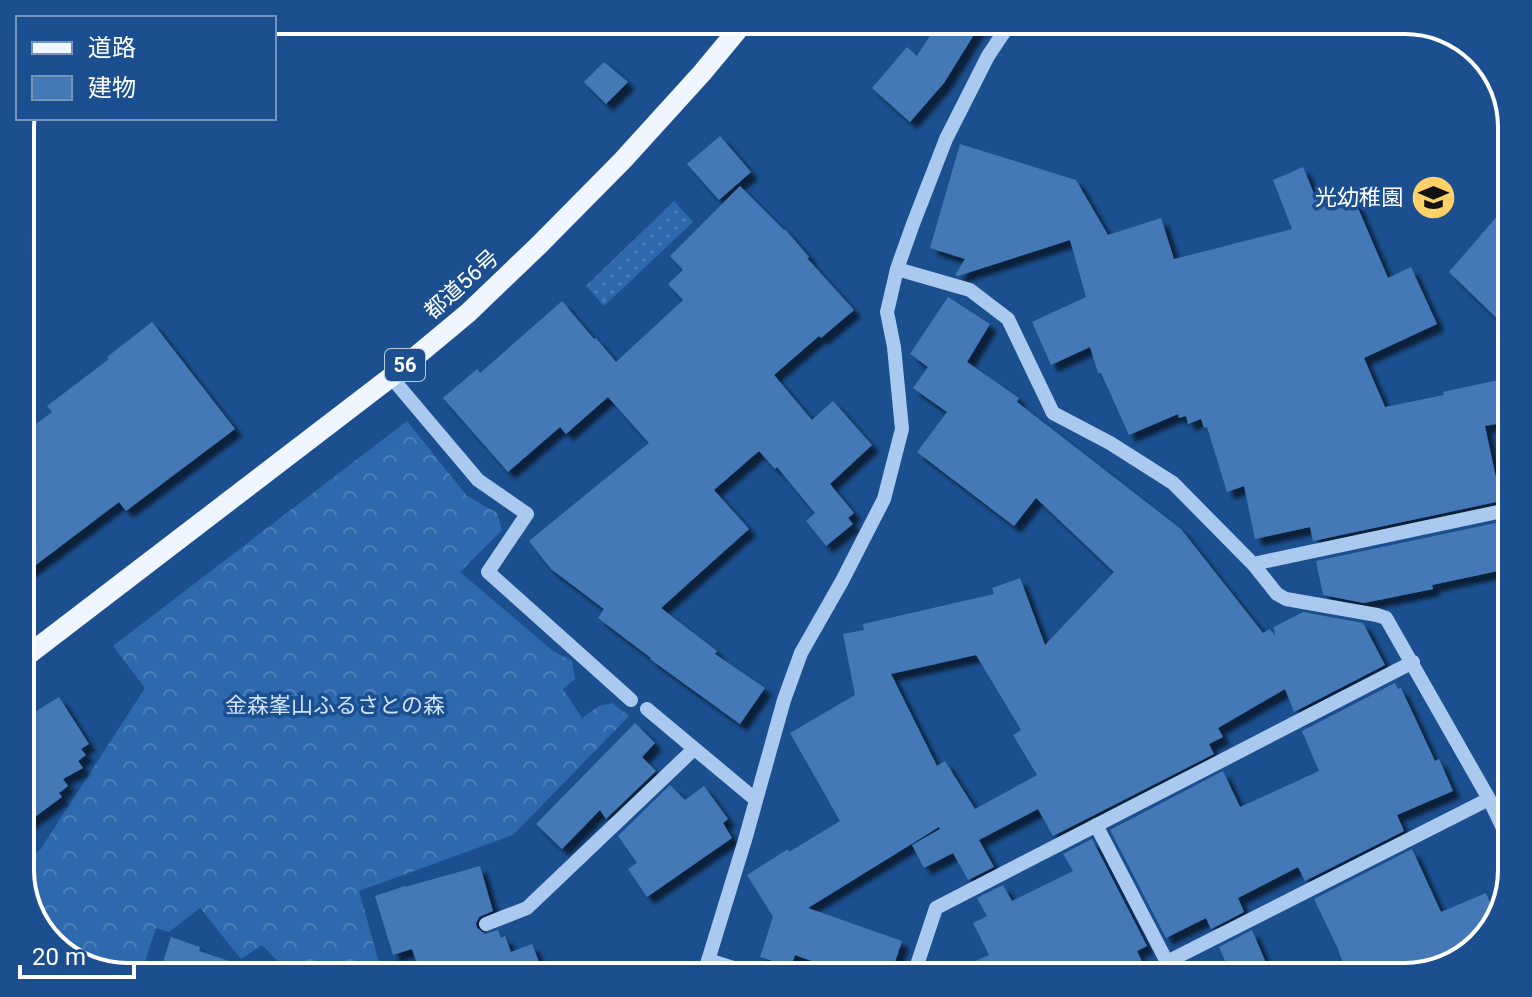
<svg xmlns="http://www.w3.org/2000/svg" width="1532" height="997" viewBox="0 0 1532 997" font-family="Roboto,'Noto Sans JP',sans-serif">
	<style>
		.grass { fill: url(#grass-dots) }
		.forest { fill: url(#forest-crowns) }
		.building { fill: #4478b7; fill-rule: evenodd; filter: url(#shadow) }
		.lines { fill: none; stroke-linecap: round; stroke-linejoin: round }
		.minor { stroke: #a9c9ee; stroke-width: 14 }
		.major { stroke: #f0f6ff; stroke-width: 20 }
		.labels { text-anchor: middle; stroke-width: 7; stroke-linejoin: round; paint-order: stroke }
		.shield { fill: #1b4f8f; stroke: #bbcadd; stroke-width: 2 }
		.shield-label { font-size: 20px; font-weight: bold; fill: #fff }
		.poi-label { font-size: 22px; fill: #fff; stroke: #1b4f8f; text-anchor: end }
		.street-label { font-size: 22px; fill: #fff; stroke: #1b4f8f }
		.park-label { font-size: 22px; fill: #cfe3fa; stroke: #1b4f8f }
		.rim { fill: none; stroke: #fff; stroke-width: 4 }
	</style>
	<defs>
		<pattern id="grass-dots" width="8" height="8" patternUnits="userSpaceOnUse" patternTransform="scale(2)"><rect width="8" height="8" fill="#2e69ad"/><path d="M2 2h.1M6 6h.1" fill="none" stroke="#4d80b9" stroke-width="1.8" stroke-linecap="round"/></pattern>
		<pattern id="forest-crowns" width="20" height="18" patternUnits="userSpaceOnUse" patternTransform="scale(2)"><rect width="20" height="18" fill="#2e69ad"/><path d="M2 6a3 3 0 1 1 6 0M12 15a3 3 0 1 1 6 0" fill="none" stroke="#4d80b9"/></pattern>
		<filter id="shadow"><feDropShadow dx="7" dy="7" stdDeviation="2" flood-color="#0009"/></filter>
	</defs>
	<rect width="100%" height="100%" fill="#1b4f8f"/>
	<path class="grass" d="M674 201 693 222 604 306 586 286Z"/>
	<path class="forest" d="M407 421 467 496 497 513 502 530 460 572 553 651 572 661 575 679 563 689 582 718 599 706 612 703 629 716 513 835 359 891 378 959 397 977H293L262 945 241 959 200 908 169 932 156 928 140 977H127L68 959 35 924 20 877V860L40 850 145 688 113 646Z"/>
	<path class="building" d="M940 20H983L944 83 910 122 872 88 907 47 917 56Z
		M604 62 628 82 606 104 584 82Z
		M720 136 751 172 719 200 687 164Z
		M960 144 1076 180 1108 235 1161 218 1174 259 1292 229 1273 180 1303 167 1317 201 1349 187 1388 278 1411 267 1437 324 1364 358 1385 407 1444 395 1443 392 1512 377V421L1485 426 1501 501 1313 541 1310 527 1255 539 1244 486 1227 492 1207 427 1204 428 1201 419 1188 424 1186 416 1179 418 1178 414 1129 435 1101 373H1098L1090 347 1051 365 1032 322 1086 297 1070 240 958 276 955 275 965 259 930 248Z
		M740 186 784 230 785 229 809 257 807 258 854 310 821 338 819 336 774 375 812 420 833 401 872 445 830 484 854 513 848 518 853 524 826 546 806 521 815 513 777 467 775 469 759 451 714 490 749 529 661 608 717 651 715 654 765 688 740 724 650 659 651 658 598 618 604 609 551 569 529 541 649 443 608 397 566 434 560 427 508 472 443 398 477 369 480 373 562 301 594 339 596 338 616 362 683 300 668 284 683 270 670 256Z
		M1512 199V333L1449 272Z
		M948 297 990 324 967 362 1019 398 1017 402 1181 529 1263 633 1270 629 1275 636 1274 627 1303 612 1363 623 1385 665 1294 712 1285 689 1218 728 1223 737 1209 744 1214 754 1053 836 1038 809 979 840 994 867 968 880 953 853 924 868 912 845 940 829 939 827 808 908 902 941 890 977H856L795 955 791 967 760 957 773 917 747 875 788 849 789 852 840 821 790 733 855 695 843 634 864 630 863 624 994 594 992 588 1020 578 1045 645 1114 572 1036 498 1014 526 917 452 947 412 913 388 928 367 910 354ZM976 655 1021 730 1013 735 1037 775 975 809 945 761 937 766 891 674Z
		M152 322 235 429 126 511 119 502 20 577V436L52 412 47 406 109 359 107 357Z
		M1505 521 1506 525 1512 524V568L1432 585 1433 589 1364 603 1323 595 1316 561Z
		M1395 683 1398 689 1401 688 1435 761 1439 759 1453 791 1397 815 1404 831 1305 881 1298 867 1238 898 1244 912 1211 929 1206 918 1166 938 1110 830 1223 771 1240 807 1319 771 1302 731Z
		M59 697 89 744 81 749 86 755 78 761 83 768 63 779 68 786 59 793 62 797 20 828V721Z
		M635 723 655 743 642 757 656 771 606 819 600 810 562 849 536 824Z
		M670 785 685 800 704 786 728 819 723 823 732 838 647 897 628 869 637 863 618 836Z
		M1092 839 1147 946 1137 951 1143 964 1117 977H939L989 955 973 923 987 916 977 898 1003 885 1012 901 1073 871 1063 854Z
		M1412 849 1441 912 1486 893 1497 919 1494 929 1480 942 1441 960 1443 967 1406 977H1348L1338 949 1314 899Z
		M480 866 493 911 479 917 476 923 477 928 485 934 498 930 501 938 505 936 511 952 532 944 545 977H422L412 949 393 955 375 896 405 886V887Z
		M1252 930 1272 977H1232L1219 947Z
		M171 937 200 947 199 951 259 971 258 977H158Z"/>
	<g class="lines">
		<path class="minor" d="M897 269 970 290 1008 319 1053 413 1110 443 1173 483 1253 564 1277 594 1286 599 1377 615 1386 618 1489 799 1512 847
			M391 377 478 480 527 514 488 572 631 700
			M1253 564 1512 509
			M647 709 756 800
			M1096 825 1167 962 1489 799
			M486 924 527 908 694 749
			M708 960 762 977
			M703 977 745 840 784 700 801 653 842 581 884 499 902 429 894 347 887 312 897 269 913 224 946 139 988 56 1012 20
			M913 977 936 908 1413 662"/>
		<path class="major" d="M20 661 391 377 468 313 539 245 623 160 702 73 746 20"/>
	</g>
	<defs>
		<symbol id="school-disc" viewBox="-11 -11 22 22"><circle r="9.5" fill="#ffd166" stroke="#1b4f8f"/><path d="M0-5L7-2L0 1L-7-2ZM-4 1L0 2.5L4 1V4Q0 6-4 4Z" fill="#111"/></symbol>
	</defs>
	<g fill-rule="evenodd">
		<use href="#school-disc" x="1408" y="172" width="51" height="51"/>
	</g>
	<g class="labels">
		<rect class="shield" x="385" y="349" width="40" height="32" rx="6"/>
		<g class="shield-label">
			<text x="405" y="372">56</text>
		</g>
		<g class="poi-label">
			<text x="1403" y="205">光幼稚園</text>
		</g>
		<g class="street-label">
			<text transform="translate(461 284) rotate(-42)" y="8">都道56号</text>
		</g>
		<g class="park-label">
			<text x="335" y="713">金森峯山ふるさとの森</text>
		</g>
	</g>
	<path d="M0 0H1532V997H0ZM127 34H1405A93 93 0 0 1 1498 127V870A93 93 0 0 1 1405 963H127A93 93 0 0 1 34 870V127A93 93 0 0 1 127 34Z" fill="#1b4f8f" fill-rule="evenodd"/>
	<path class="rim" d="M127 34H1405A93 93 0 0 1 1498 127V870A93 93 0 0 1 1405 963H127A93 93 0 0 1 34 870V127A93 93 0 0 1 127 34Z"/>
	<rect x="16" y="16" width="260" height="104" fill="#1b4f8f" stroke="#7695bc" stroke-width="2"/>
	<rect x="32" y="42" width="40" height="12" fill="#f0f6ff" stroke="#7695bc" stroke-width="2"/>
	<text x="88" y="56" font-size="24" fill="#ffffff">道路</text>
	<rect x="32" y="76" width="40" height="24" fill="#4478b7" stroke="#7695bc" stroke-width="2"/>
	<text x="88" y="96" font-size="24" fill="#ffffff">建物</text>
	<path d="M20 965v12h114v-12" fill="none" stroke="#ffffff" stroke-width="4"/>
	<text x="32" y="965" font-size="24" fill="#ffffff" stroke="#1b4f8f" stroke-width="6" paint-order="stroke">20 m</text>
</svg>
